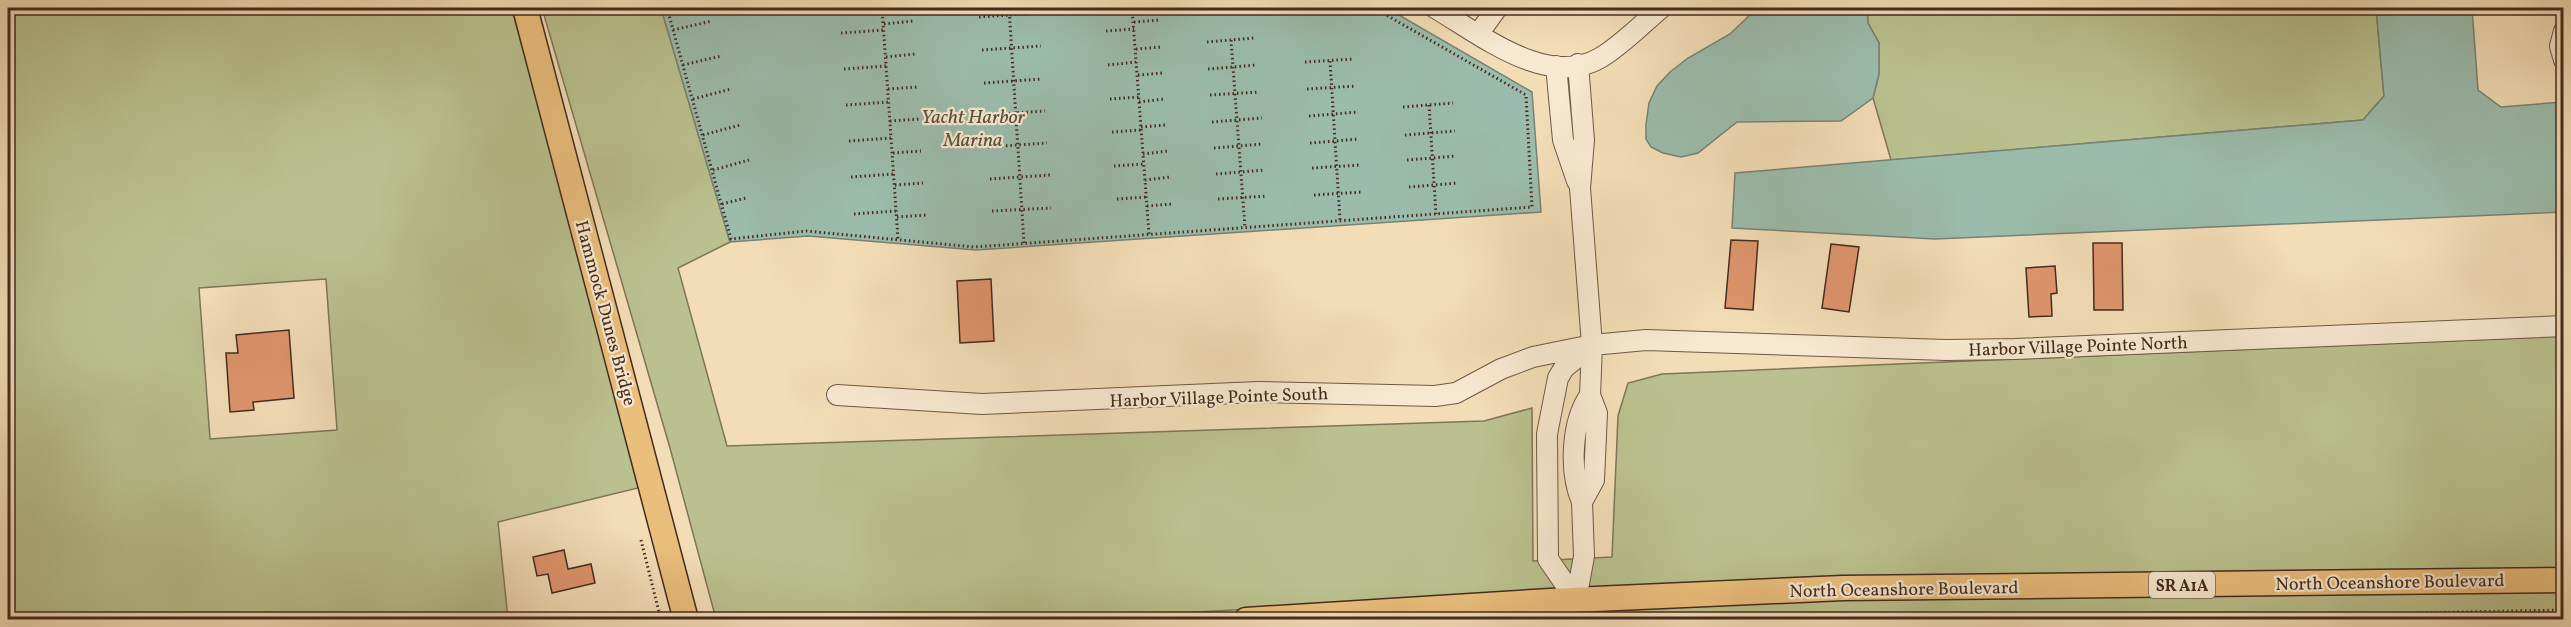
<svg xmlns="http://www.w3.org/2000/svg" width="2571" height="627" viewBox="0 0 2571 627" font-family="Vollkorn,serif">
	<style>
		.green { fill: #bac18e; stroke: #7e7656; stroke-width: 1.5; fill-rule: evenodd }
		.water { fill: #9bbcac; stroke: #788274; stroke-width: 1.5 }
		.building { fill: #df956e; stroke: #432b1f; stroke-width: 1.5 }
		.lines { fill: none; stroke-linecap: round; stroke-linejoin: round }
		.minor-casing { stroke: #6f5845; stroke-width: 22 }
		.major-casing { stroke: #432b1f; stroke-width: 27 }
		.path { stroke: #432b1f; stroke-width: 3; stroke-dasharray: 1.5 3; stroke-linecap: butt }
		.minor { stroke: #f7e9d0; stroke-width: 20 }
		.major { stroke: #eabe7b; stroke-width: 24 }
		.labels { text-anchor: middle; stroke-width: 4.5; stroke-linejoin: round; paint-order: stroke }
		.shield { fill: #f7e9d0; stroke: #796454; stroke-width: 1.5 }
		.shield-label { font-size: 16px; font-weight: bold; fill: #432b1f }
		.street-label { font-size: 18px; fill: #432b1f; stroke: #f7e9d0 }
		.water-label { font-size: 20px; font-style: italic; fill: #594f42; stroke: #f7e9d0 }
	</style>
	<rect width="100%" height="100%" fill="#f3ddb6"/>
	<filter id="stains"><feTurbulence type="fractalNoise" baseFrequency=".00333" numOctaves="4"/><feColorMatrix values="0 0 0 0 .2 0 0 0 0 .09 0 0 0 0 .02 0 0 0 .5 -.17"/></filter>
	<radialGradient id="worn" r=".72"><stop offset=".6" stop-color="#630" stop-opacity="0"/><stop offset="1" stop-color="#630" stop-opacity=".3"/></radialGradient>
	<path class="green" d="M8 8H512L642 487 498 522 508 619H8ZM326 279 337 430 210 439 199 288Z
		M542 8H661L730 242 678 268 727 446 1484 421 1532 408 1533 561 1612 557 1618 416 1628 383 1662 374 2563 336V571L1566 591 1075 619H716L670 448Z
		M1867 8H2376L2384 96 2363 120 1891 160 1873 98 1879 74V43L1868 23Z
		M2564 589 2563 620H1588L1587 609 1844 598Z
		M1567 610V620H1404Z"/>
	<path class="water" d="M661 8H1387L1532 92 1541 212 976 250 808 236 730 242Z
		M1757 8H1867L1868 23 1879 43V74L1873 98 1841 121 1737 122 1698 153 1681 157 1663 153 1651 147 1646 139V124L1649 103 1657 86 1670 72 1688 58 1730 34Z
		M2376 8H2472L2478 90 2501 107 2563 102V212L1935 239 1732 228 1735 173 2363 120 2384 96Z"/>
	<path class="building" d="M1731 240 1758 241 1753 310 1725 308Z
		M2093 243H2122L2123 310H2094Z
		M1831 244 1859 247 1849 312 1822 308Z
		M2055 266 2057 293 2051 294 2052 316 2029 317 2026 268Z
		M991 279 994 341 960 343 957 281Z
		M289 330 294 398 253 402 254 410 230 412 226 353H238L236 335Z
		M564 550 568 569 591 564 595 583 552 593 548 574 537 576 533 557Z"/>
	<g class="lines">
		<defs>
			<path id="minor" d="M1435 8C1480 34 1547 89 1600 58 1622 45 1642 24 1661 8
				M2564 31 2560 46 2564 60
				M1479 33 1497 8
				M1556 66 1563 140 1577 181
				M837 395 982 404 1258 392 1435 396 1456 393 1501 369 1533 357 1592 345 1646 340 1946 350 2015 349 2564 326
				M1582 502C1569 472 1571 422 1590 395
				M1576 600 1584 556 1582 502 1594 480 1597 413 1590 395 1592 345 1580 188 1584 140 1578 64
				M1576 600 1548 559 1547 434 1558 378 1564 368 1589 348"/>
			<path id="major" d="M525 8 686 620
				M1246 620 1550 601 1843 588 2564 580"/>
		</defs>
		<use href="#minor" class="minor-casing"/>
		<use href="#major" class="major-casing"/>
		<path class="path" d="M667 8 731 239 806 231 974 247 1532 207 1526 95 1374 8
			M882 8 898 239
			M1009 8 1024 243
			M1132 8 1149 234
			M979 17 1039 13
			M1134 22 1159 20
			M884 24 913 21
			M673 30 712 21
			M1106 31 1134 29
			M841 33 884 30
			M1231 40 1245 228
			M1207 42 1254 38
			M1136 49 1161 47
			M982 50 1041 46
			M886 57 915 54
			M1330 61 1340 220
			M1305 62 1354 59
			M683 65 721 56
			M1108 65 1136 62
			M844 69 886 66
			M1208 69 1257 65
			M1138 75 1163 73
			M984 83 1042 79
			M888 89 917 87
			M1307 89 1356 86
			M1210 95 1259 92
			M693 99 731 89
			M1110 99 1139 97
			M1139 102 1164 99
			M846 105 889 102
			M1429 105 1436 214
			M1403 107 1453 103
			M986 115 1045 111
			M1309 116 1358 112
			M890 121 919 119
			M1212 122 1262 118
			M1141 127 1166 125
			M1112 132 1141 130
			M703 135 740 125
			M1405 135 1455 131
			M849 141 891 138
			M1310 143 1359 139
			M988 147 1047 143
			M1214 148 1263 144
			M893 153 921 151
			M1143 154 1168 151
			M1407 160 1455 156
			M1114 166 1144 164
			M1312 168 1360 165
			M713 170 749 160
			M1216 174 1265 170
			M851 177 894 174
			M990 179 1050 175
			M1145 180 1170 177
			M895 185 923 183
			M1409 187 1458 183
			M1314 195 1362 192
			M1117 199 1147 197
			M1218 199 1267 196
			M722 204 746 198
			M1147 206 1171 204
			M992 211 1051 208
			M854 214 896 211
			M897 217 926 215
			M641 540 661 620
			M2057 620 2564 610"/>
		<use href="#minor" class="minor"/>
		<use href="#major" class="major"/>
	</g>
	<g class="labels">
		<rect class="shield" x="2149" y="572" width="66" height="26" rx="4.5"/>
		<g class="shield-label">
			<text x="2182" y="591">SR A1A</text>
		</g>
		<g class="street-label">
			<text transform="translate(606 313) rotate(75)" y="6">Hammock Dunes Bridge</text>
			<text transform="translate(2078 346) rotate(-2)" y="6">Harbor Village Pointe North</text>
			<text transform="translate(1219 397) rotate(-2)" y="6">Harbor Village Pointe South</text>
			<text transform="translate(2390 582) rotate(-1)" y="6">North Oceanshore Boulevard</text>
			<text transform="translate(1904 589) rotate(-1)" y="6">North Oceanshore Boulevard</text>
		</g>
		<g class="water-label">
			<text x="973" y="123">Yacht Harbor<tspan x="973" dy="23">Marina</tspan></text>
		</g>
	</g>
	<rect width="2571" height="627" fill="none" stroke="#f3ddb6" stroke-width="30"/>
	<rect x="9" y="9" width="2553" height="609" fill="none" stroke="#432b1f" stroke-width="3"/>
	<rect x="15" y="15" width="2541" height="597" fill="none" stroke="#432b1f" stroke-width="1.5"/>
	<rect width="100%" height="100%" filter="url(#stains)"/>
	<rect width="100%" height="100%" fill="url(#worn)"/>
</svg>
